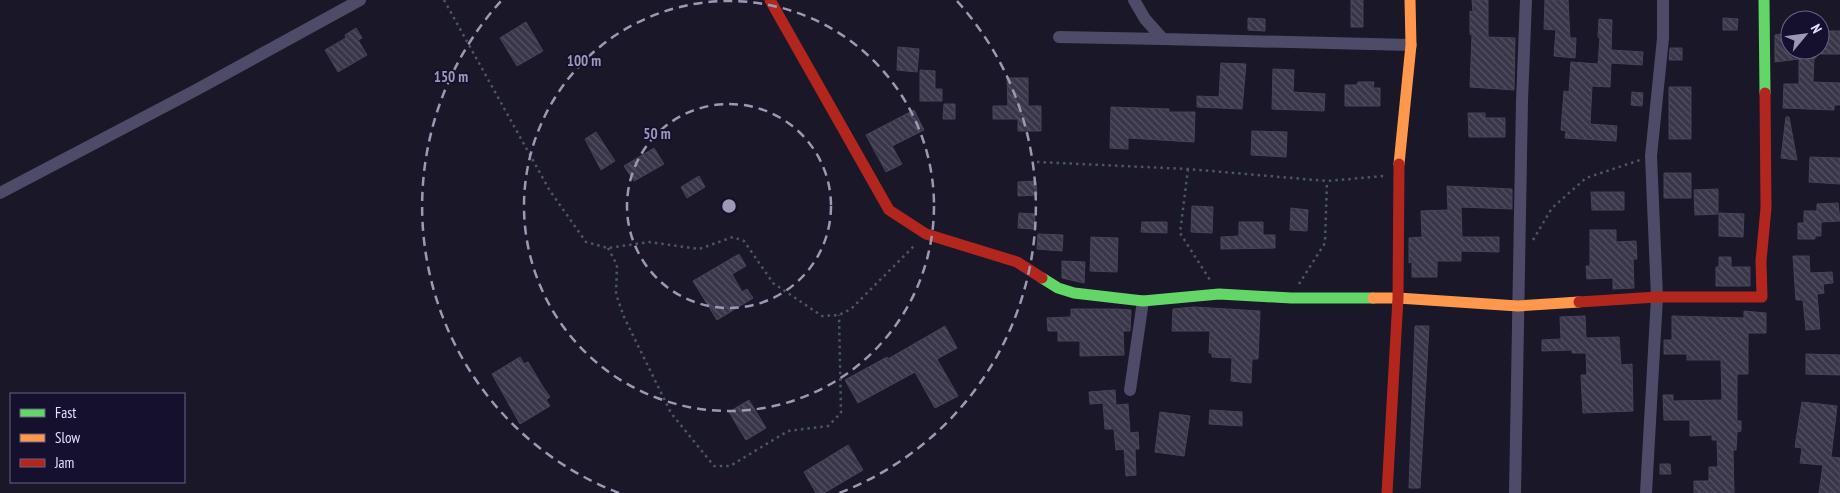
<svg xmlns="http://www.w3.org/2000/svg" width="1840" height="493" viewBox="0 0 1840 493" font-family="'PT Sans Narrow',sans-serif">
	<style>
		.building { fill: url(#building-back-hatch); stroke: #47425b }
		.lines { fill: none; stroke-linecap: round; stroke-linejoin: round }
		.path { stroke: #485769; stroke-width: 2.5; stroke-dasharray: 2.5 4; stroke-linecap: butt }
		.street { stroke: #4e4b69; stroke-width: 12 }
		.fast { stroke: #63d668; stroke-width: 11 }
		.slow { stroke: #ff974d; stroke-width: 11 }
		.jam { stroke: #b3261e; stroke-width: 11 }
		.ring { fill: none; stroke: #9d98b4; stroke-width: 2.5; stroke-dasharray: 9 6 }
		.centre { fill: #9d98b4; stroke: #16102f; stroke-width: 2.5 }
		.ring-label { font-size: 15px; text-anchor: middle; font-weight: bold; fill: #9d98b4; stroke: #16102f; stroke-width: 4; stroke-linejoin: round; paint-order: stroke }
	</style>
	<defs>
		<pattern id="building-back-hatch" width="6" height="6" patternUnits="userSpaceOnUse" patternTransform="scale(1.25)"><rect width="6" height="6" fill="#3a3649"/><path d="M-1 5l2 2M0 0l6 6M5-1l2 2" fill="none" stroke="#565364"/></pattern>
	</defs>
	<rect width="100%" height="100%" fill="#1a1728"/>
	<path class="building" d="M1351 0H1363V27H1351Z
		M1472 0H1488V37L1515 38 1514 90 1470 87 1472 35 1470 34V11L1473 12Z
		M1545 0H1568L1570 38H1576L1575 58 1554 56 1556 30 1544 29Z
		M1248 18 1265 19V31L1248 30Z
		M1723 18 1738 19 1737 30H1723Z
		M1599 19 1612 20 1611 50 1643 52 1642 65 1611 63 1610 87 1592 86 1590 124 1617 126 1616 141 1565 138 1566 131 1561 130 1564 91 1569 92 1571 62 1598 64 1600 38 1598 37Z
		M526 22 543 51 517 66 500 38Z
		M356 28 362 38 358 40 367 55 338 72 325 50 346 38 345 35Z
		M1821 31H1840V54H1821Z
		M1790 33V50H1816V58H1814L1813 82 1840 83V105H1834V110L1783 108 1784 84H1799V59L1775 62V35Z
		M898 47 919 49 917 72 897 70Z
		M1670 48H1682V60H1669Z
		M1221 63 1246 64 1242 109 1197 107V96L1219 97Z
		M1273 69 1294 70 1293 92 1325 94 1324 111 1272 109Z
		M920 70 935 71V89H942V101H920Z
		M1007 78H1028V106H1041V131H1018V119H993V106H1008Z
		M1358 82H1374L1373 88H1380V106H1345V85H1357Z
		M1669 87H1691V139H1669Z
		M1632 92 1643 93 1642 106 1631 105Z
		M944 104H955V119H943Z
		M1111 107 1169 109V112H1195L1194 142 1128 138V149L1110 148Z
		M914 110 924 130 892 146 902 164 886 172 866 135Z
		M1468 113H1485V118H1505V137H1469Z
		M1786 117H1789L1797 160 1781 158Z
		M1252 131 1287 132 1286 157 1251 155Z
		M596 132 615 161 601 170 585 139Z
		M654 148 664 164 634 181 624 166Z
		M1810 157 1840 158V184L1809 182Z
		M1664 173H1691V198H1664Z
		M699 176 705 187 687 198 681 187Z
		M1036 181 1037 195 1018 196V182Z
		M1447 186 1512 189V209L1461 207 1462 237H1499V252L1461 251V261H1437V277H1412V262L1409 263V238L1422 237 1421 211 1448 210Z
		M1718 189V214L1695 215 1694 190Z
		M1591 192H1624V210H1592Z
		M1838 203 1840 221 1821 222V236H1815V239H1798V223H1804V211H1817V204Z
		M1192 206 1213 207 1212 233 1191 232Z
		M1291 208 1308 210 1307 231 1290 230Z
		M1019 213 1035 214 1034 229 1018 228Z
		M1719 213 1744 214 1743 237 1719 236Z
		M1142 222H1167V233L1141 232Z
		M1239 222H1263V235H1275V248L1221 249V237L1239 236Z
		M1590 230H1616V242L1636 241 1637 259H1633L1634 288 1613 289V278L1587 279 1586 266H1590Z
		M1038 234 1063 235 1062 251 1037 249Z
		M1091 237 1118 238 1117 272 1090 271Z
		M739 254 746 266 732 274 742 292 747 289 753 298 717 320 693 281Z
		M1793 256H1809L1810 273 1832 272 1833 283 1823 284 1824 293 1817 294 1820 329 1806 330 1803 300H1796Z
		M1719 257H1731V267H1750V286H1716V267H1719Z
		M1062 261 1085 262 1084 283 1062 278Z
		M1194 307 1260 311 1258 359H1252L1251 383 1231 381 1232 358 1212 357V353H1209L1210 331H1172L1173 309Z
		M1071 309H1116L1131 310 1130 331H1123L1124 355 1080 356V341H1058V331H1048L1047 318 1071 317Z
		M1744 311 1766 313V333H1748V374H1737V421H1741V431L1737 432 1736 450H1733L1734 493H1694V481H1709V467H1718L1717 440H1712V435L1690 436V420H1664L1663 395H1673V401L1722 400 1721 360H1687V354H1664V340H1672V316L1744 318Z
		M1585 316 1586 338 1619 337 1621 365 1632 364 1633 411 1583 413 1581 375H1587L1586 353H1572V350L1542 351V340L1561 339 1560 317Z
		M945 326 957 348 937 359 958 396 935 408 915 372 858 403 845 380 887 357 888 359Z
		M1415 326H1429L1420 488H1409Z
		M1806 354 1840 355V375L1806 374Z
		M520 357 524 364 528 362 543 387 550 397 546 400 550 406 520 424 492 374Z
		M1115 390 1116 405 1128 404 1130 433 1138 432 1139 449H1135L1136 475 1126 476 1124 449 1116 450 1114 429H1105L1103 403 1090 404 1089 392Z
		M749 400 766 428 746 440 729 412Z
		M1802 402 1837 406 1831 457 1840 458V493H1819L1823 465 1800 463 1802 448 1795 447Z
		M1210 410 1242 412V426L1209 424Z
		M1160 412 1190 416 1184 456 1155 452Z
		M848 445 863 470 824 493H816L804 472Z
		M1660 464H1670L1671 474H1660Z"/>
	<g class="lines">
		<path class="path" d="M444 0 550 191 586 242 608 248 649 242 699 249 733 237 744 241 773 283 822 316 839 315 851 309 916 244
			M1037 162 1188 169 1327 181 1384 176
			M1188 169 1180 233 1210 280
			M1533 240 1552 208 1586 178 1640 160
			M608 248 617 265 616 294 624 317 671 413 714 466H730L788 431 828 426 841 413 839 315
			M1299 284 1325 243 1327 181"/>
		<path class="street" d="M1134 0 1145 19 1163 39 1411 45
			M1059 37 1163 39
			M0 193 196 90 360 0
			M1130 390 1143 301
			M1515 493 1522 101 1526 0
			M1646 493 1657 297 1651 156 1663 38V0"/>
		<path class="fast" d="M1764 0 1765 93
			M1042 278 1058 288 1074 293 1143 301 1219 294 1291 298H1373"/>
		<path class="slow" d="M1399 164 1411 45 1410 0
			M1373 298H1398L1518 306 1579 302"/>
		<path class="jam" d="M770 0 889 210 926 234 1017 262 1042 278
			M1579 302 1657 297H1762L1761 261 1766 208 1765 93
			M1387 493 1398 298 1399 164"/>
	</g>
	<g class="ring">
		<circle cx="729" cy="206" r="102"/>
		<circle cx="729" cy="206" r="205"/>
		<path d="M619 493A307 307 0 0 1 501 1M957 1A307 307 0 0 1 839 493"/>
	</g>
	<circle cx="729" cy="206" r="8" class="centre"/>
	<g class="ring-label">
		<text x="584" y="66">100 m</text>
		<text x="451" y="82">150 m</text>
		<text x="657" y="139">50 m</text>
	</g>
	<rect x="10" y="393" width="175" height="90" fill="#16102f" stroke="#686282"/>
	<rect x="20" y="409" width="25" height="8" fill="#63d668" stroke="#686282"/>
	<text x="55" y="418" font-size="15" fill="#e3deff">Fast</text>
	<rect x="20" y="434" width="25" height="8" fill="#ff974d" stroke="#686282"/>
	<text x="55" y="443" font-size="15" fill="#e3deff">Slow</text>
	<rect x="20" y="459" width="25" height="8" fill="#b3261e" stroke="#686282"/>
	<text x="55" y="468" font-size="15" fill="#e3deff">Jam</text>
	<g transform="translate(1805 35) rotate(61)"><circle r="24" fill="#16102f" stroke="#686282"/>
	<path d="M0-4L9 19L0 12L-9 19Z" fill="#9d98b4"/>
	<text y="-8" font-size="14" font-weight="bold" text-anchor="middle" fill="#e3deff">N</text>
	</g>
</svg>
